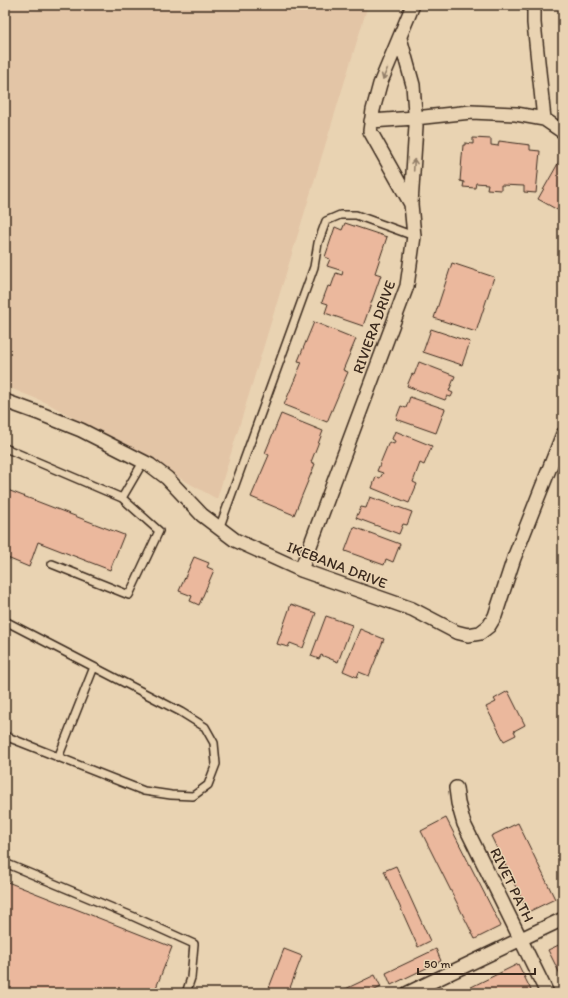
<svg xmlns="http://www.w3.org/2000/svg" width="568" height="998" viewBox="0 0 568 998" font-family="Itim,sans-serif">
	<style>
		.built { fill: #e3c5a6 }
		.building { fill: #ebb89d; stroke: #3b2a1e }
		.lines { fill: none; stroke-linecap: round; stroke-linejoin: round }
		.service-casing { stroke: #3b2a1e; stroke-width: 10 }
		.minor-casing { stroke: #3b2a1e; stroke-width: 16 }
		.service { stroke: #e9d3b2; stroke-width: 7 }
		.minor { stroke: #e9d3b2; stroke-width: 13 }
		.oneway { stroke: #927e68 }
		.labels { text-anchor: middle; stroke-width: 3; stroke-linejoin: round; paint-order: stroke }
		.street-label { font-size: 15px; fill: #3b2a1e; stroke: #e9d3b2 }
	</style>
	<rect width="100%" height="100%" fill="#e9d3b2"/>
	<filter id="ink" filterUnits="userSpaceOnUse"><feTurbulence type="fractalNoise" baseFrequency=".025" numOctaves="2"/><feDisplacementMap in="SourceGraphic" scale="8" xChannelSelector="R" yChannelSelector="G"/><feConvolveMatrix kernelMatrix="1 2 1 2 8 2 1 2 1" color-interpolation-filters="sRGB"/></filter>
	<g filter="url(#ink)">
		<path class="built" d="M5 5H368L217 499 47 403 5 386Z"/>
		<path class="building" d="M473 138 491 139V145L498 146 499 141 530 145V150L540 151 536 193 524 192V186L501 185V190L487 189 488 184 476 183 475 188 463 187 464 182 460 181 463 145H465V143L473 144Z
			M560 160 563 162V213L538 199Z
			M345 223 387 237 375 273 381 275 363 326 325 313 328 304 322 302 328 286 331 287 336 273 342 275 343 271 327 266 330 259 325 257 335 227 342 230Z
			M452 263 494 277 476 332 434 318Z
			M314 322 356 339 343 370 348 372 327 422 284 405 302 362 298 361Z
			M431 329 470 342 462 365 423 352Z
			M419 362 455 376 449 391 453 393 451 397 447 396 445 400 407 386 412 374 414 375Z
			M410 397 445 409 436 433 396 419 401 406 406 408Z
			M281 414 323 431 311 462 315 464 294 515 251 497 269 455 265 453Z
			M395 431 432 446 424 465 420 463 413 482 417 484 409 503 372 488 376 477 380 478 383 473 377 471 389 442 394 444 395 441 392 439Z
			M5 489 124 535 110 570 38 542 29 567 5 557Z
			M370 497 412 512 407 525 403 524 399 534 356 518 361 507 366 508Z
			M354 527 400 544 393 562 386 559 384 565 345 551Z
			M194 557 209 563 207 567 214 570 199 605 190 601 192 596 179 591Z
			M291 604 316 613 303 648 290 643 288 647 277 644Z
			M326 616 352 625 338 662 321 655 319 659 311 656Z
			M360 629 384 639 369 676 359 672 357 677 343 671Z
			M508 691 525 725 514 731 516 735 504 741 486 707 496 702 494 699Z
			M446 818 501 926 475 939 421 831Z
			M518 823 555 899 528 912 491 836Z
			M396 866 430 941 418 947 384 871Z
			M5 881 172 947 154 993H5Z
			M563 943V975L561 976 548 950Z
			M284 949 302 956 288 993H267Z
			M436 949 441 961 391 985 386 973Z
			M518 964 531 990 525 993H459Z
			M375 975 381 987 369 993H337Z"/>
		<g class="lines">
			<defs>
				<path id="service" d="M5 448 122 498 159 531 129 595 52 564
					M122 498 143 462
					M219 529 314 267 318 243 326 221 340 215H356L414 236
					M5 621 181 712 205 727 214 743 216 764 208 785 193 796 171 795 144 791 5 736
					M58 758 94 667
					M5 863 132 916 194 944 191 978 186 993"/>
				<path id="minor" d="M534 5V23L544 119
					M400 38 413 85 416 126 411 204
					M371 121 415 118 471 112 516 114 544 119 563 132
					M5 401 41 414 81 430 150 465 167 478 202 515 235 540 301 570 412 609 456 632 468 635 480 633 489 626 495 616 514 558 563 434
					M301 570 407 286 414 236 411 204 370 131 373 110 380 84 413 5
					M456 788 458 803 464 824 547 993
					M408 993 563 919"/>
			</defs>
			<use href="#service" class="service-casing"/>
			<use href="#minor" class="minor-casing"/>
			<use href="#service" class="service"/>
			<use href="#minor" class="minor"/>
		</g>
		<defs><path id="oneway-shaft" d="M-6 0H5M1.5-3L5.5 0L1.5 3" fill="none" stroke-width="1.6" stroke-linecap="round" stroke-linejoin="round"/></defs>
		<g class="oneway">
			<use href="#oneway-shaft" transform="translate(385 74) rotate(113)"/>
			<use href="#oneway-shaft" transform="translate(414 165) rotate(-87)"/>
		</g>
	</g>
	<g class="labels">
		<g class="street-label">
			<text transform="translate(374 327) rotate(-70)" y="5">RIVIERA DRIVE</text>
			<text transform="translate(337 565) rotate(21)" y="5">IKEBANA DRIVE</text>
			<text transform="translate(512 885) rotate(64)" y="5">RIVET PATH</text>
		</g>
	</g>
	<rect width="568" height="998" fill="none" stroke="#e9d3b2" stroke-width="20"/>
	<rect x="10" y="10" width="548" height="978" fill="none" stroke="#3b2a1e" stroke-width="1.5" filter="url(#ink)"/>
	<path d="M418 968v6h117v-6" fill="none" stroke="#3b2a1e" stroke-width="2"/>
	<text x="424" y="968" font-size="12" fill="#3b2a1e" stroke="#e9d3b2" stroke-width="3" paint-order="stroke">50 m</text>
</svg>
